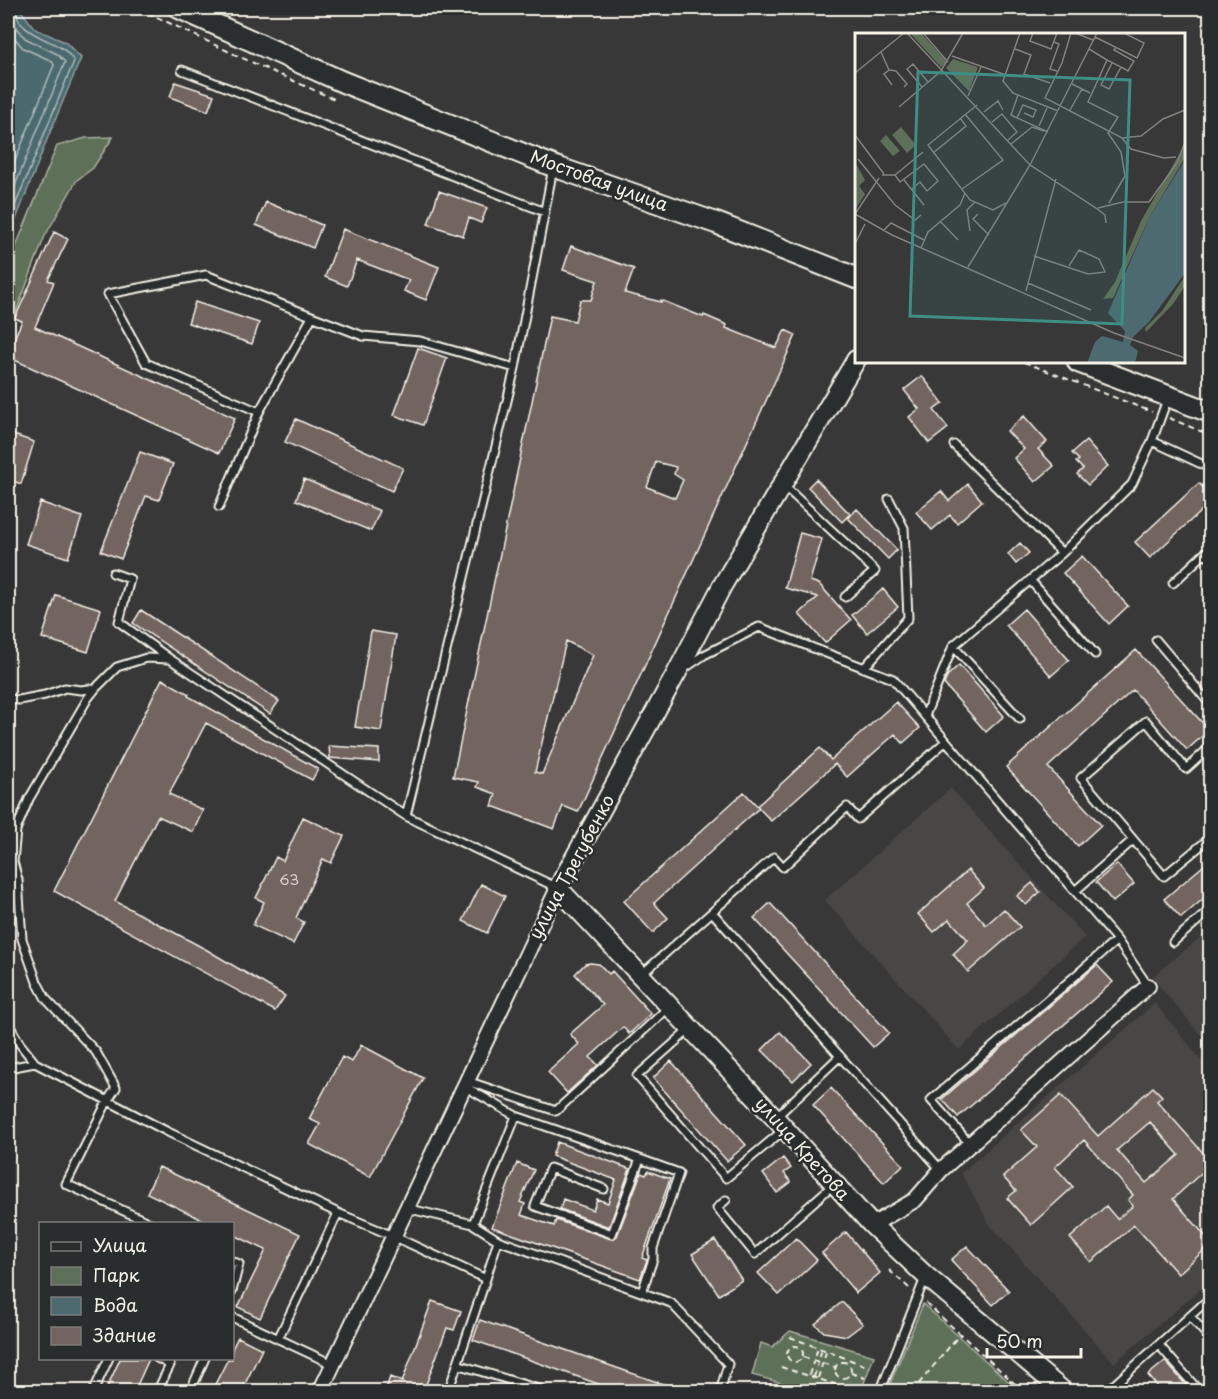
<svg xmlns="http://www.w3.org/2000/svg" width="1218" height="1399" viewBox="0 0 1218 1399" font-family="'Playpen Sans',sans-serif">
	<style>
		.built { fill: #494644 }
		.green { fill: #5e7059; stroke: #a9b0a0; stroke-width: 1.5 }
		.water { fill: #4c6a70; stroke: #8fa0a0; stroke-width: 1.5 }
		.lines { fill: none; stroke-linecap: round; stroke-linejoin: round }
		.shore { stroke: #b1bbb8; stroke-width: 1.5 }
		.building { fill: #726560; stroke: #f4f1e8; stroke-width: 1.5; fill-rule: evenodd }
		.lane-casing { stroke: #f4f1e8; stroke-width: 11 }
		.street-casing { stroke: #f4f1e8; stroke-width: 18 }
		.secondary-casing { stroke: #f4f1e8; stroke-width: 22 }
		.primary-casing { stroke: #f4f1e8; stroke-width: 24 }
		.path { stroke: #f4f1e8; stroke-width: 2; stroke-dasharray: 6 4.5; stroke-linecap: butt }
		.lane { stroke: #2a2d2e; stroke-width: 7 }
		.street { stroke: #2a2d2e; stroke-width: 14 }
		.secondary { stroke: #2a2d2e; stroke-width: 18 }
		.primary { stroke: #2a2d2e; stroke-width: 20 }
		.labels { text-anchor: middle; stroke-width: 5; stroke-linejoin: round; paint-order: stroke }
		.number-label { font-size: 15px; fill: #d4cec6 }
		.street-label { font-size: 18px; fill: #f4f1e8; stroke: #2a2d2e }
		.inset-road { fill: none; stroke: #83827e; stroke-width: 1.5 }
		.view { fill: #3d8f86; fill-opacity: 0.15; stroke: #3d8f86; stroke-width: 3 }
		.inset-edge { fill: none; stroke: #f4f1e8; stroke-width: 3 }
	</style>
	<rect width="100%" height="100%" fill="#383838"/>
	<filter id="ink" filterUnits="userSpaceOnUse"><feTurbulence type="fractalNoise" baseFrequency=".0167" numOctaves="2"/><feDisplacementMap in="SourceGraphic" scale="12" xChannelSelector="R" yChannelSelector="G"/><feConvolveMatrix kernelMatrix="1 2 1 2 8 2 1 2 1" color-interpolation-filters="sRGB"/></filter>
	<g filter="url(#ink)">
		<path class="built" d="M951 788 1085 937 959 1050 825 900Z
			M1210 930V1046L1152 977Z
			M1155 1003 1210 1071V1281L1114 1363 990 1225 961 1173Z"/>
		<path class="green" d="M113 137 93 168 77 180 45 236 8 333V266L57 146 86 138Z
			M923 1304 1019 1391H887Z
			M790 1331 874 1356 861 1391H812L752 1375 761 1343 772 1347Z"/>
		<path class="water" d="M8 8H24L22 12 35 29 65 42 81 58 48 137 8 240Z"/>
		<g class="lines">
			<path class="shore" d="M8 30 23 48 52 61 54 65 8 178
				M8 203 65 62 57 54 25 38 10 19 9 8
				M8 223 74 61C70 56 66 50 60 47 47 39 12 29 17 8"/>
		</g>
		<path class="building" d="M175 82 214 95 208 111 170 97Z
			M439 191 487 208 481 223 469 218 463 236 428 224Z
			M266 202 322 225 313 248 256 225Z
			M343 229 439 267 426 300 404 291 409 280 357 260 347 286 325 277Z
			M54 232 68 239 48 280 54 282 35 327 235 418 219 453 8 357V352L22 321 15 318Z
			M571 246 634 269 625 293 661 302V300L703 317 704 315 727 325 726 328 776 348 785 330 796 335 578 812 563 806 554 829 492 806 496 794 477 787 479 782 453 777 550 316 575 321 580 300H591L597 281 563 270ZM656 462 676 467 674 474 683 480 675 498 647 487ZM566 641 593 655 542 774 535 772Z
			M195 302 259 323 252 344 188 323Z
			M418 348 447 358 423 425 394 415Z
			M922 376 943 403 934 410 948 428 929 443 909 417 919 409 904 390Z
			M1024 416 1047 442 1038 449 1054 466 1035 482 1014 458 1024 449 1007 431Z
			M296 419 403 468 392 491 285 442Z
			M8 433 34 442 21 484 8 479Z
			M1086 441 1108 466 1088 485 1077 474 1083 469 1076 462 1079 460 1072 453Z
			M140 452 173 464 159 500 146 496 121 559 101 551Z
			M304 479 380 511 371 531 296 500Z
			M816 479 850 514 842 522 808 487Z
			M1199 483 1210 495V520L1202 510 1150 558 1135 542Z
			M968 484 982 501 957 523 950 515 932 530 916 512 941 491 949 501Z
			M40 502 82 517 68 558 26 544Z
			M857 509 897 550 888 559 848 518Z
			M800 533 822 539 810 581 819 584 851 620 825 643 799 614 818 597 785 588Z
			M1020 543 1029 553 1016 564 1008 554Z
			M1082 556 1128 606 1109 624 1063 573Z
			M883 589 898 607 867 633 852 615Z
			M56 595 101 609 88 652 42 638Z
			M1024 609 1069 660 1051 676 1006 625Z
			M141 610 279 701 270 714 133 623Z
			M371 631 396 635 381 731 355 727Z
			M1136 650 1209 730 1187 750 1133 690 1048 767 1101 825 1078 846 1006 767Z
			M959 665 1004 716 986 732 944 684 948 675Z
			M162 679 189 694 188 696 318 769 312 780 206 723 169 794 203 810 193 832 158 816 115 901 207 950 285 996 275 1011 54 891Z
			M896 702 920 728 903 743 895 734 847 777 835 764 771 821 757 806 820 748 831 760Z
			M329 746 379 749V762L330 758Z
			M744 792 759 808 654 903 668 918 653 933 624 901Z
			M303 817 344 836 331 863 323 859 296 918 304 922 293 944 253 925 264 902 256 898 276 857 283 861Z
			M1210 860V893L1181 918 1164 899Z
			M1117 864 1134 884 1113 902 1096 882Z
			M968 870 984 888 967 903 986 925 1004 909 1020 927 968 972 953 954 968 940 949 919 934 932 918 914Z
			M1032 883 1040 892 1026 905 1017 896Z
			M481 884 505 896 487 933 463 921Z
			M770 903 889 1033 873 1047 754 918Z
			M590 963 599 964 609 974 612 971 651 1014 629 1034 623 1027 590 1057 598 1065 567 1093 548 1072 579 1044 570 1034 603 1005 575 974 585 964Z
			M1097 965 1113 982 958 1117 942 1099Z
			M780 1032 811 1063 793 1081 762 1050Z
			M361 1045 423 1078 370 1177 309 1144 320 1124 309 1119 342 1057 352 1062Z
			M671 1061 746 1145 727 1161 653 1078Z
			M1153 1087 1162 1096 1157 1101 1205 1155 1210 1150V1165L1173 1199 1210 1241V1245L1178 1274 1134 1225 1091 1262 1070 1238 1106 1206 1117 1219 1133 1206 1128 1200 1133 1195 1084 1140 1055 1167 1073 1187 1031 1225 1007 1198 1016 1191 1003 1177 1037 1147 1021 1130 1061 1095 1098 1136ZM1150 1122 1179 1155 1146 1183 1117 1150Z
			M831 1088 903 1165 884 1183 813 1105Z
			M557 1142 630 1169 609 1227 560 1209 563 1199 593 1210 597 1199 608 1203 616 1180 552 1156Z
			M783 1158 791 1168 784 1173 791 1182 777 1193 763 1174Z
			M517 1163 534 1170 520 1202 525 1204 521 1215 554 1226 556 1220 611 1239 617 1236 641 1173 646 1175 648 1171 670 1179 642 1258 647 1260 640 1279 492 1227Z
			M159 1167 300 1234 260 1318 238 1307 266 1250 232 1234V1224H211L147 1193Z
			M846 1232 880 1273 856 1293 822 1253Z
			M796 1238 817 1260 779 1295 758 1273Z
			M715 1240 742 1280 719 1295 692 1254Z
			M967 1246 1009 1291 993 1305 951 1260Z
			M432 1301 461 1311 454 1330 447 1328 424 1390 426 1392H385L390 1377 402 1382Z
			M842 1302 863 1324 847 1336 824 1332 815 1324Z
			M480 1320 680 1390V1392H621L473 1340Z
			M238 1337 262 1349 241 1392H211L228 1359H232V1349Z
			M120 1359H149L134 1392H105Z
			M1165 1361 1192 1392H1162L1148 1375Z"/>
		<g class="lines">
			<defs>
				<path id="lane" d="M182 70 545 212
					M312 317 259 412 146 363 108 294 206 275 363 336 420 341 515 368
					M1152 441 1210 468
					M954 445 1062 553
					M783 485 875 571 845 597
					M219 507 259 412
					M113 573 130 579 119 622 170 659 406 816 558 888
					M1030 580 1095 654
					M1173 583 1205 553 1210 558
					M1156 640 1210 704
					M953 646 1020 719
					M685 668 704 655 759 627 893 679 1117 940 1148 986
					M864 668 908 618 904 528 889 499
					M96 688 88 698 29 799 16 830 13 862 18 880 22 939 37 982 46 999 96 1052 116 1088 108 1100 66 1184 152 1224
					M8 699 19 700 45 695 65 688 81 690 96 688 117 667 146 658 170 659
					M925 716 953 646 1062 553 1132 484 1152 441 1168 397
					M1210 747 1186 769 1146 721 1081 778 1164 876 1210 838
					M406 816 515 368 553 168
					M1075 891 1133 840
					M1173 942 1210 910
					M642 974 712 912
					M8 1023 20 1044 35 1063
					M690 1029 637 1076 726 1178 785 1129
					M8 1068 35 1063 168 1132 338 1213 393 1236 486 1279 448 1392
					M467 1081 556 1111 668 1008
					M464 1086 516 1116 640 1159 612 1234 535 1206 550 1168 604 1189
					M775 1118 840 1056
					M970 1144 931 1100 1117 940
					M640 1159 679 1173 653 1248V1259L642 1292
					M941 1170 712 912 774 857 783 867 847 807 858 819 946 741
					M726 1200 717 1208 755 1254 834 1184
					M406 1208 473 1224 498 1240 671 1303 728 1364 720 1392
					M473 1224 516 1116
					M232 1261 239 1264 232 1291
					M486 1279 498 1240
					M1190 1316 1210 1339
					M232 1317 332 1364
					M278 1339 338 1213
					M1159 1345 1200 1392
					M157 1358 170 1365 157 1392
					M457 1364 548 1392
					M93 1392 109 1358
					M190 1392 205 1358
					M880 1392 925 1278
					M1106 1392 1210 1298"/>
				<path id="street" d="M872 1225 915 1200 941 1170 1148 986
					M320 1392 558 888"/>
				<path id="secondary" d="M856 360 722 586 676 674 558 888 775 1118 872 1225 926 1276 1064 1392"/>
				<path id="primary" d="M179 8 343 82 553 166 716 223 856 278
					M1078 362 1210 412"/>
			</defs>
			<use href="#lane" class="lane-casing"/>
			<use href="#street" class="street-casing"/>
			<use href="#secondary" class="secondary-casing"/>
			<use href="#primary" class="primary-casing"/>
			<path class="path" d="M138 8 240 57 334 99
				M96 15 100 8
				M1024 362 1152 412
				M1169 418 1210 435
				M889 1270 910 1289
				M926 1303 1024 1392
				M790 1337 869 1367
				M787 1354a8 8 0 1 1 16 0a8 8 0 1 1-16 0Z
				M803 1357 835 1367
				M835 1370a8 8 0 1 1 16 0a8 8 0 1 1-16 0Z
				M781 1367 859 1392
				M851 1373 865 1378
				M809 1375 818 1348
				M814 1377 822 1349
				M818 1378 826 1352
				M1010 1380 1013 1392
				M1125 1386 1130 1392
				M912 1392 960 1334"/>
			<use href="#lane" class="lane"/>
			<use href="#street" class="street"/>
			<use href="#secondary" class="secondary"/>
			<use href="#primary" class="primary"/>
		</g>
	</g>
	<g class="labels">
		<g class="number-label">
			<text x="289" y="885">63</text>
		</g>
		<g class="street-label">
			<text transform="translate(599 181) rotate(20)" y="6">Мостовая улица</text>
			<text transform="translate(572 867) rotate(-62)" y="6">улица Трегубенко</text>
			<text transform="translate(802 1149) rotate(48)" y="6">улица Кретова</text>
		</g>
	</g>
	<g transform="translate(855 33)">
		<rect width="330" height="330" fill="#383838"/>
		<path d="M55 0H66L92 29 86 34ZM98 26 123 34 114 58 91 35ZM46 94 61 112 52 120 37 102ZM31 102 45 118 38 123 25 108ZM330 111V125L295 183 258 265 248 266 260 249 286 188ZM0 129 10 147 4 153 10 161 0 177ZM330 243V253L318 271 291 299 290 295 307 278Z" fill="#5e7059"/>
		<path d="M330 127V240L294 289 278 304 275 312 283 318 280 330H232L240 309 247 303 268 309 270 298 253 280 295 183Z" fill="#4c6a70"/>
		<path class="inset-road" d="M52 0 175 132 241 175 250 182 251 190M68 0 93 29M165 0 148 48 158 60 203 78M178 0 175 8 196 16 202 0M216 0 207 30 190 65 267 105 286 103 308 86 330 77M220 0 238 7M240 4 282 25 289 10 269 0M199 9 204 11 195 36 202 38M261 14 259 17 279 28 273 38 266 34M160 16 176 22 169 41 195 50M234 16 252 27M26 19 34 37 29 41 37 52M97 23 151 42M34 37 41 38 52 51 49 54M0 40 49 0M217 51 235 60M67 54 52 36 58 31 73 49M113 63 126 34M122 72 73 112 115 167 138 177 151 170M44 74 86 38 108 0M215 77 227 56M129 79 143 68 148 77M169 80 178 84 181 77 168 72 162 85 193 99M162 85 156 82 163 62M137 89 147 81 162 99 153 107M184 93 192 75M0 102 29 141M267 105 276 116 309 125 321 124M156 111 177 94 189 98M78 120 111 93 105 85M3 126 40 172 60 187 66 182M27 142H40L68 119M40 142 45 149 69 131 83 148 72 158 65 149 57 156M49 147 69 172M107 156 148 127 110 81M254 170 270 143 266 119 253 100 263 84 233 69 252 27 266 34 254 56 246 52 257 30M243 175 268 169H294L322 130 330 109M0 181 24 145M0 181 37 202 259 300 330 325M123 181 118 186 134 202M85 188 103 207M29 197 36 190 69 207M115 198 112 177 120 169M0 211 10 191M66 215 73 199 105 172 110 160M179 223 233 241 250 239 244 226 224 217 214 233M113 234 175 132 242 0M173 250 236 277M171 258 201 146"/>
		<path class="view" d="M63 39 275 47 267 291 55 283Z"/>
		<rect width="330" height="330" class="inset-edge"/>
	</g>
	<rect width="1218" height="1399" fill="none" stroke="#2a2d2e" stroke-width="30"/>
	<rect x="15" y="15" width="1188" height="1369" fill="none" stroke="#f4f1e8" stroke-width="2" filter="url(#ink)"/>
	<rect x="39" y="1222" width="195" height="138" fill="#2a2d2e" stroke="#7b7b78" stroke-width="1.5"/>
	<rect x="51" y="1242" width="30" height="9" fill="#2a2d2e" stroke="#7b7b78" stroke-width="1.5"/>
	<text x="93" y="1252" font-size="18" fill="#f4f1e8">Улица</text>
	<rect x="51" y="1267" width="30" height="18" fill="#5e7059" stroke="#7b7b78" stroke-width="1.5"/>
	<text x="93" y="1282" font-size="18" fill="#f4f1e8">Парк</text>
	<rect x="51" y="1297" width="30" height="18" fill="#4c6a70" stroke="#7b7b78" stroke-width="1.5"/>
	<text x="93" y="1312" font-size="18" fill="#f4f1e8">Вода</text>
	<rect x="51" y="1327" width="30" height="18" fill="#726560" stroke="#7b7b78" stroke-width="1.5"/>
	<text x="93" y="1342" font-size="18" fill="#f4f1e8">Здание</text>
	<path d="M987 1348v9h94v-9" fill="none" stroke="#f4f1e8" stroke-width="3"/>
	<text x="996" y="1348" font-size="18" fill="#f4f1e8" stroke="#2a2d2e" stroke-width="4.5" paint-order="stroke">50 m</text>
</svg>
